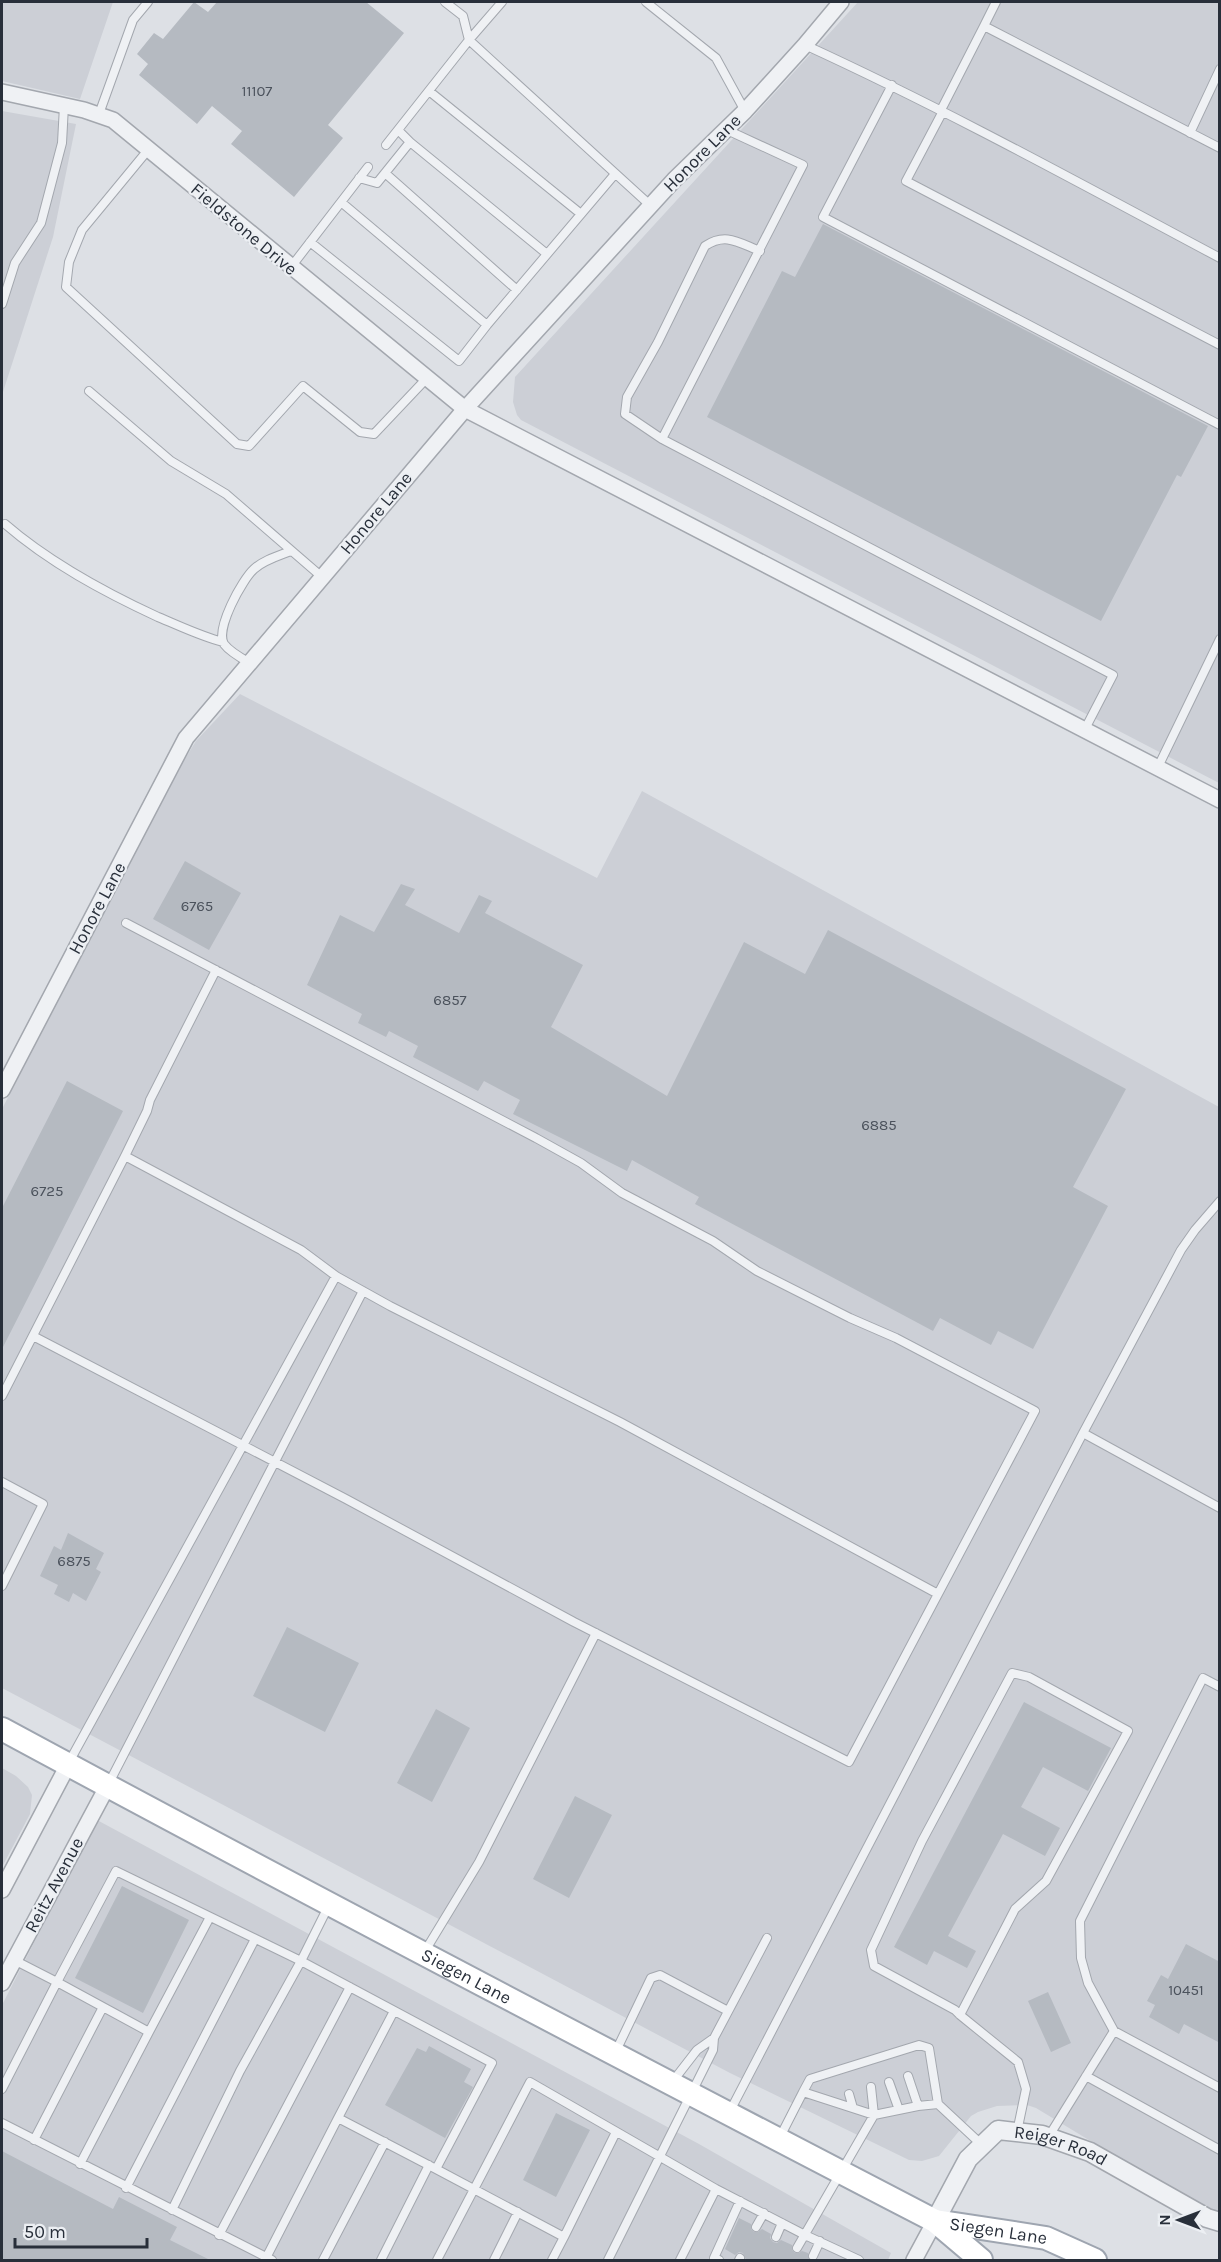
<svg xmlns="http://www.w3.org/2000/svg" width="1221" height="2262" viewBox="0 0 1221 2262" font-family="Karla,sans-serif">
	<style>
		.built { fill: #cccfd6 }
		.building { fill: #b5bac1 }
		.lines { fill: none; stroke-linecap: round; stroke-linejoin: round }
		.service-casing { stroke: #a3a7ae; stroke-width: 10 }
		.minor-casing { stroke: #a3a7ae; stroke-width: 18 }
		.tertiary-casing { stroke: #a3a7ae; stroke-width: 21 }
		.primary-casing { stroke: #9ea5b0; stroke-width: 26 }
		.service { stroke: #eff1f4; stroke-width: 8 }
		.minor { stroke: #eff1f4; stroke-width: 15 }
		.tertiary { stroke: #eff1f4; stroke-width: 18 }
		.primary { stroke: #fff; stroke-width: 22 }
		.labels { text-anchor: middle; stroke-width: 4.5; stroke-linejoin: round; paint-order: stroke }
		.number-label { font-size: 15px; fill: #4b525c }
		.street-label { font-size: 18px; fill: #282f3a; stroke: #eceff3 }
	</style>
	<rect width="100%" height="100%" fill="#dde0e5"/>
	<path class="built" d="M2 2H113L80 99 2 81Z
		M858 2H1219V783L521 420 517 415 513 402 515 377Z
		M2 111 76 124 53 237 2 395Z
		M240 694 597 878 642 791 1219 1107V2213L1155 2180 1036 2108 1027 2105 997 2106 978 2112 971 2116 939 2156 922 2161 909 2160 730 2073 2 1688V1109L167 788 196 741Z
		M2 1768 16 1776 28 1787 32 1795 30 1814 2 1867Z
		M97 1820 699 2144 891 2253 888 2260H2V2005Z"/>
	<path class="building" d="M194 2 208 12 217 2H366L404 33 328 125 343 138 294 197 231 144 242 131 212 106 197 124 139 75 148 64 137 54 154 33 163 39Z
		M823 224 1208 426 1181 477 1177 475 1101 621 707 417 782 271 795 277Z
		M185 861 241 893 209 950 153 919Z
		M401 884 415 889 405 905 459 933 479 895 492 901 485 913 583 965 551 1027 667 1096 744 942 805 974 828 930 1126 1089 1073 1187 1108 1206 1033 1349 998 1331 991 1345 940 1318 933 1331 695 1204 699 1197 632 1160 627 1171 513 1114 520 1100 484 1081 478 1091 413 1057 418 1046 389 1031 386 1037 358 1023 362 1014 307 985 340 915 374 932Z
		M67 1081 123 1111 2 1349V1208Z
		M68 1533 104 1553 96 1569 101 1572 86 1601 73 1593 69 1602 54 1594 58 1585 40 1576 54 1546 61 1550Z
		M287 1627 359 1663 325 1732 253 1696Z
		M1024 1702 1111 1748 1088 1791 1043 1767 1021 1807 1060 1828 1045 1856 1003 1834 948 1936 976 1951 967 1968 934 1951 927 1965 894 1947Z
		M436 1709 470 1728 432 1802 397 1783Z
		M575 1796 612 1815 569 1898 533 1879Z
		M122 1886 189 1920 143 2013 75 1978Z
		M1186 1944 1220 1962V2043L1184 2024 1179 2034 1149 2017 1155 2005 1147 2001 1161 1975 1168 1979Z
		M1048 1992 1071 2043 1051 2052 1028 2001Z
		M429 2046 471 2069 464 2082 473 2087 445 2138 385 2105 417 2048 426 2052Z
		M556 2113 590 2130 556 2197 523 2180Z
		M2 2151 113 2209 119 2197 177 2227 170 2240 210 2260H2Z
		M739 2218 751 2224V2229L754 2232H758L762 2229 771 2234 770 2238 773 2242 777 2243 781 2240 792 2245V2250L795 2253H799L802 2251 808 2253 809 2260H746L743 2253 739 2252 735 2255 725 2249Z"/>
	<g class="lines">
		<defs>
			<path id="service" d="M445 2 463 16 469 40 651 206
				M646 2 716 58 745 111
				M984 26 996 2
				M805 45C947 110 1083 185 1220 258
				M892 85 823 217 1220 425
				M429 91 581 214
				M941 110 984 26 1220 148
				M943 111 906 181 1220 345
				M99 114 133 20 148 2
				M727 130 803 165 662 439 1113 675 1085 729
				M1190 133 1220 69
				M410 142 547 254
				M386 145 469 40 502 2
				M148 150 82 230 69 262 66 287 237 444 249 446 303 386 360 432 374 434 427 378
				M385 173 517 290
				M359 178 377 183 410 142 399 131
				M341 202 487 325
				M310 242 459 361 487 325 615 174
				M291 267 368 167
				M2 304 15 263 41 223 62 143 64 106
				M89 391 171 461 226 494 322 577
				M662 439 625 414 627 397 658 342 705 246C726 232 739 243 760 251
				M5 524C50 563 104 592 158 617 180 626 200 636 223 642
				M250 663C241 658 230 652 224 644 215 629 242 580 254 569 264 560 278 556 291 551
				M1158 767 1220 639
				M125 1156 301 1250 336 1276 390 1306 620 1422 938 1594
				M33 1336 346 1499 574 1622 849 1762 1035 1411 896 1338 850 1318 757 1271 713 1241 622 1193 581 1163 536 1138 126 923
				M2 1396 125 1156 147 1111 150 1100 216 970
				M1083 1433 1220 1508
				M2 1482 43 1504 2 1586
				M68 1764 336 1276
				M109 1783 363 1291
				M425 1951 479 1862 596 1633
				M394 2011 338 2118 436 2169
				M960 2015 1015 1909 1046 1881 1128 1731 1029 1677 1012 1673 922 1841 871 1950 874 1966 955 2010 960 2015 1018 2062 1026 2089 1017 2132
				M1114 2031 1220 2088
				M149 2032 210 1917
				M714 2038 767 1938
				M615 2053 651 1978 660 1975 728 2011
				M908 2076 918 2106
				M1086 2076 1220 2150
				M889 2082 899 2110
				M2 2089 57 1982 14 1960
				M803 2092 810 2079 919 2045 929 2048 938 2104
				M849 2094 853 2108
				M729 2113 1083 1433 1181 1250 1195 1230 1220 1201
				M2 2123 272 2260
				M1049 2136 1114 2031 1088 1983 1081 1958 1080 1921 1203 1678 1220 1687
				M779 2139 803 2092 874 2115 871 2087
				M34 2140 103 2007
				M80 2164 149 2032 57 1982 116 1871 301 1961 492 2063 436 2169 564 2237 552 2260
				M126 2188 255 1939
				M172 2210 240 2071 301 1961 328 1907
				M756 2227 764 2213
				M219 2235 350 1987
				M564 2237 616 2132
				M776 2237 782 2223
				M797 2248 874 2115 918 2106 938 2104 982 2145
				M813 2256 820 2241
				M266 2258 338 2118
				M323 2260 385 2142
				M381 2260 429 2165
				M437 2260 530 2082 716 2189 805 2235 859 2260
				M494 2260 518 2212
				M608 2260 713 2050 714 2038 697 2050 673 2081
				M680 2260 716 2189
				M719 2260 714 2258 740 2201
				M739 2260 740 2258"/>
			<path id="minor" d="M2 92 84 110 113 120 465 409 1220 800
				M2 1090 186 738 465 409 674 180 745 111 805 45 841 2
				M2 1890 68 1765
				M2 1983 107 1787
				M914 2260 935 2221"/>
			<g id="tertiary">
				<path id="s1" d="M935 2221 968 2159 998 2130 1042 2135 1090 2152 1207 2218 1220 2222"/>
			</g>
			<g id="primary">
				<path id="s2" d="M2 1729C311 1896 623 2059 935 2221L981 2260"/>
				<path id="s3" d="M935 2221 1046 2238 1095 2260"/>
			</g>
		</defs>
		<use href="#service" class="service-casing"/>
		<use href="#minor" class="minor-casing"/>
		<use href="#tertiary" class="tertiary-casing"/>
		<use href="#primary" class="primary-casing"/>
		<use href="#service" class="service"/>
		<use href="#minor" class="minor"/>
		<use href="#tertiary" class="tertiary"/>
		<use href="#primary" class="primary"/>
	</g>
	<g class="labels">
		<g class="number-label">
			<text x="257" y="96">11107</text>
			<text x="197" y="911">6765</text>
			<text x="450" y="1005">6857</text>
			<text x="879" y="1130">6885</text>
			<text x="47" y="1196">6725</text>
			<text x="74" y="1566">6875</text>
			<text x="1186" y="1995">10451</text>
		</g>
		<g class="street-label">
			<text transform="translate(702 153) rotate(-45)" y="6">Honore Lane</text>
			<text transform="translate(244 229) rotate(40)" y="6">Fieldstone Drive</text>
			<text transform="translate(376 513) rotate(-50)" y="6">Honore Lane</text>
			<text transform="translate(97 908) rotate(-62)" y="6">Honore Lane</text>
			<text transform="translate(54 1885) rotate(-62)" y="6">Reitz Avenue</text>
			<text dy="6" stroke="none"><textPath href="#s2" startOffset="526">Siegen Lane</textPath></text>
			<text dy="6" stroke="none"><textPath href="#s1" startOffset="177">Reiger Road</textPath></text>
			<text dy="6" stroke="none"><textPath href="#s3" startOffset="64">Siegen Lane</textPath></text>
		</g>
	</g>
	<rect width="1221" height="2262" fill="none" stroke="#282f3a" stroke-width="6"/>
	<g transform="translate(1179 2220) rotate(270)" stroke="#eceff3" stroke-width="4.5" paint-order="stroke">
	<path d="M0-4.5L10 22L0 15L-10 22Z" fill="#282f3a"/>
	<text y="-9" font-size="16" font-weight="bold" text-anchor="middle" fill="#282f3a">N</text>
	</g>
	<path d="M15 2238v9h132v-9" fill="none" stroke="#282f3a" stroke-width="3"/>
	<text x="24" y="2238" font-size="18" fill="#282f3a" stroke="#eceff3" stroke-width="4.5" paint-order="stroke">50 m</text>
</svg>
